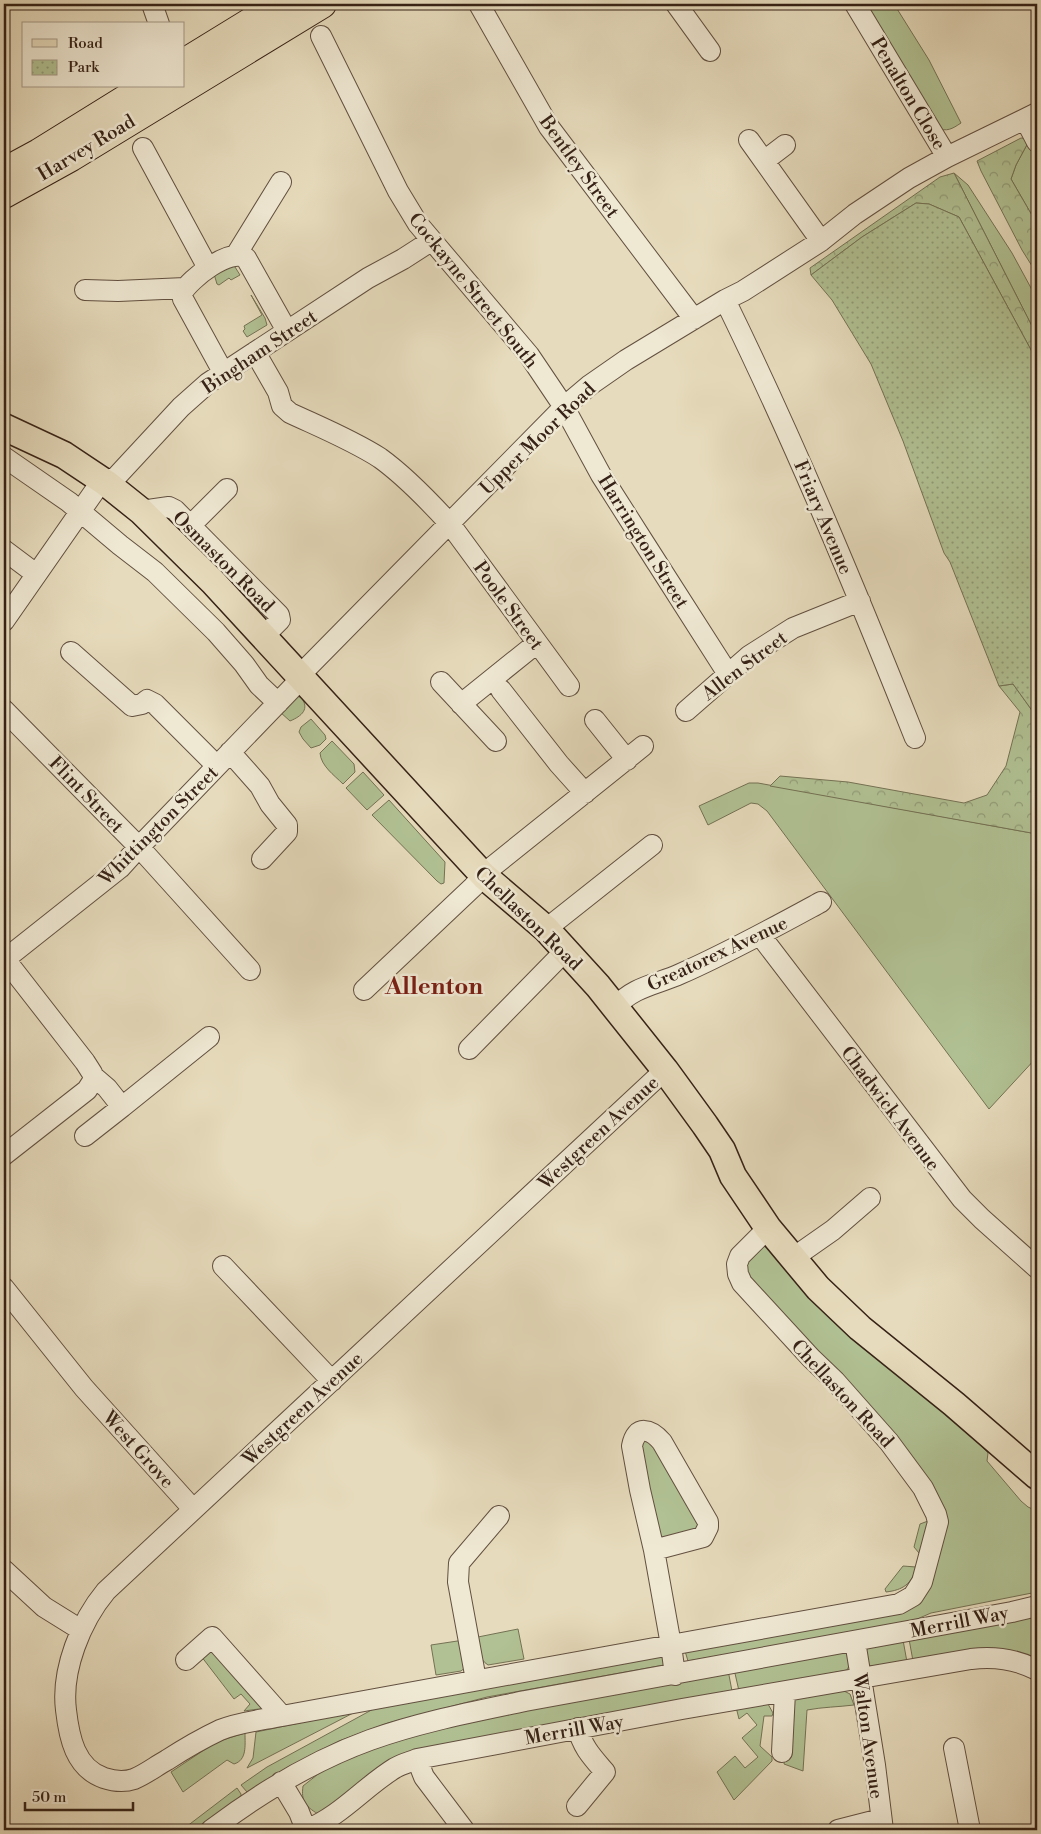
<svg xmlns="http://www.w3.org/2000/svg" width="1041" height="1834" viewBox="0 0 1041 1834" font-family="'Libre Bodoni',serif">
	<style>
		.green { fill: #b1c193; stroke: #747254 }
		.forest { fill: url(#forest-crowns); stroke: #747254 }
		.park { fill: url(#park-dots); stroke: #747254 }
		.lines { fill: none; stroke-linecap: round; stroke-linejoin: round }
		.minor-casing { stroke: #625040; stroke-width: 22 }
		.major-casing { stroke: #362216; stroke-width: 29 }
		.highway-casing { stroke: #362216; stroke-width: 30 }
		.minor { stroke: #efe8d3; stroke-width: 20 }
		.major { stroke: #e6dbbc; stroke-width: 26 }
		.highway { stroke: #e6dbbc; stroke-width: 28 }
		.labels { text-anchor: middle; stroke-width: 5; stroke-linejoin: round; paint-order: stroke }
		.street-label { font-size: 19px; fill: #362216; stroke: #efe8d3 }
		.district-label { font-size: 24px; font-weight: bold; fill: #7a1f14; stroke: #efe8d3 }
	</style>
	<defs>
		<pattern id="forest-crowns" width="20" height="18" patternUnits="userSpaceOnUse" patternTransform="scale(1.25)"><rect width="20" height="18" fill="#b1c193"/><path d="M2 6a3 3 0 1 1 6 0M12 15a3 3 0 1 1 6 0" fill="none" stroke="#919c77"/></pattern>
		<pattern id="park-dots" width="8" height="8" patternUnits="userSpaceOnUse" patternTransform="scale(1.25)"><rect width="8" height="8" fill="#b1c193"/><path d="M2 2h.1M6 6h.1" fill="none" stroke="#919c77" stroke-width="1.8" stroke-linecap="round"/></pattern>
	</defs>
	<rect width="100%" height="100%" fill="#e6dbbc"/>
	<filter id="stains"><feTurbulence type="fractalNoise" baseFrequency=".004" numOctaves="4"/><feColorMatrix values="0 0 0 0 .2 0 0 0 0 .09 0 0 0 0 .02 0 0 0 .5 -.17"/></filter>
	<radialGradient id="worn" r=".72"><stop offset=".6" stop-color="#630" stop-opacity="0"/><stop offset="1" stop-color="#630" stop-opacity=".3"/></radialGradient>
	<path class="green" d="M862 4H894L929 60 961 123C952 129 947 132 937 128Z
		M1030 139 1037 154V224L1011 179 1016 165Z
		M954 173 968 185 1012 253 1037 299V336Z
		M231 264 235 267 240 275 231 280 229 278 219 285 217 284 214 274Z
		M251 295 265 318 267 325 247 337 243 331 245 329 244 326 262 315Z
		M293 696 301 697C310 709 302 716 290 721L280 712Z
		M311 719 325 735 326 739 320 745 311 748 303 739 299 732 301 727Z
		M332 741 354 764 355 772 343 784C334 775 321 766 320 753Z
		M363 772 384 795 367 810 346 788Z
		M749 783H758L1037 834V1057L989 1109 767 811 758 804 751 803 708 825 699 806Z
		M389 800 445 862 444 883 441 884 437 881 372 815Z
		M762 1246 770 1248 962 1427 988 1453 987 1461 1021 1501 1028 1507 1037 1511V1592L931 1613 908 1623 688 1661 685 1651 901 1610 943 1519 751 1287 745 1260Z
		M647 1435 701 1528 658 1539 640 1440Z
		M928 1521 927 1530 919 1553 914 1547 920 1524Z
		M903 1566 916 1567C912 1584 903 1590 886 1592L885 1589Z
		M1037 1616V1662L913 1661 909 1639Z
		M518 1629 524 1659 488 1665C478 1659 479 1647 478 1637Z
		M464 1640 466 1667 461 1671 436 1675 431 1645Z
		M903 1640 907 1662 870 1666 865 1657 866 1647Z
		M211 1651 266 1708 244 1711 250 1704 241 1694 234 1699 201 1656Z
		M842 1651 847 1653 850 1664 847 1670 739 1691 734 1669Z
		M664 1653V1665L487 1697 388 1723 339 1741 288 1767 247 1792 241 1785 267 1767 377 1707Z
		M728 1670 732 1691 432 1747 318 1814C305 1806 301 1801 303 1786L327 1767 351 1755 466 1720Z
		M840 1689 850 1694 854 1705C838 1707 823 1707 807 1710L803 1771 784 1764C786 1745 786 1714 796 1698Z
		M768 1704 773 1713 772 1716H764L760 1746 772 1757V1761L734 1800 717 1772 735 1756 745 1768 758 1757 742 1738 757 1725 747 1713 739 1719 736 1707Z
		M357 1711 247 1768 253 1758 256 1732Z
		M245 1733C245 1746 247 1760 234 1764L227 1760 183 1792 171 1772 216 1742Z
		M237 1788 241 1794V1796L197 1830H182Z"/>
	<path class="forest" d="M1021 138 1030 139 1016 165 1011 179 1037 224V274L1022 250 981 171 977 161Z
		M954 173 1037 336V361L959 217 929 204 916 203 862 237 811 275 810 268 940 177Z
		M1013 684 1036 716 1032 794 1037 798V834L770 786 780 776 848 782 964 803 987 795 1006 766 1020 712 999 686Z"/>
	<path class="park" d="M916 203 929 204 959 217 1037 361V798L1032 794 1036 716 1013 684 999 686 950 562 944 553 903 441 871 364 832 300 811 275 862 237Z"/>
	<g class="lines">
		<defs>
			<path id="minor" d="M152 4 159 24
				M479 4 549 127 694 319
				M676 4 710 51
				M855 4 947 157
				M321 36 398 191 418 224 529 355 564 407 601 475 643 541 728 674
				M1025 119 1037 142
				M749 140 821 241
				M143 148 208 268
				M764 161 785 145
				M236 255 281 182
				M85 290 118 291 185 288
				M725 300C795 443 856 590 915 738
				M255 352 278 392 282 406 290 413C320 427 352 440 380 458 405 476 429 501 450 524L569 686
				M223 372 183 299 182 293C190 279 230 247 246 258L287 331
				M4 457 69 502 120 545 155 572 216 632 244 664 259 685 278 703
				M141 511 169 507 175 510 279 615 280 620 264 636
				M191 525 227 489
				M4 550 36 574
				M4 621 96 489 117 476 181 407 208 383 368 278 403 259 431 241
				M71 652 132 706 142 704 147 700 155 704 217 766
				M441 682 496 741
				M501 690 559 764 585 793
				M461 704 537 643
				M4 710 139 847 250 970
				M686 711 749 656 793 628 860 601
				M595 720 627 760
				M230 752 260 786 270 804 287 825V832L262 859
				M546 929 652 845
				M760 935 962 1199 982 1219 1037 1268
				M4 958 85 1062 92 1073 94 1079 87 1090 4 1155
				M4 960 120 868 139 847 295 685 300 675 564 407 590 385 626 360 725 300 743 291 821 241 855 214 909 178 947 157 1037 113
				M364 990 473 887 492 867 643 746
				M616 1007C632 987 658 984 680 974 728 953 775 927 821 902
				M469 1049 567 949
				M665 1070 106 1591C81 1621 61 1670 66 1710 69 1737 75 1768 104 1778 113 1781 125 1782 134 1779 146 1774 156 1766 167 1760 184 1749 201 1739 220 1730 239 1722 262 1720 282 1716L671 1645 675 1675
				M93 1076 107 1088 122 1107 209 1037
				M85 1136 122 1107
				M793 1258 833 1230 870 1198
				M223 1266 332 1381
				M4 1288 84 1388 193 1509
				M654 1550 703 1537 708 1527V1522L662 1442C651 1429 636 1424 632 1446L640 1490 654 1550 671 1645 899 1604 913 1596 922 1582 938 1522 936 1514 923 1488 889 1442 835 1381 811 1358 742 1283 738 1274 737 1264 740 1256 768 1228
				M4 1570 44 1607 81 1630
				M855 1641 875 1765 883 1830
				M186 1660 212 1637 282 1716
				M476 1680 458 1582 459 1563 499 1516
				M954 1748 970 1830
				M782 1752 785 1692
				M417 1759 424 1777 464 1830
				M281 1782 299 1812 306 1830
				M577 1806 605 1772C593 1758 582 1747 578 1728
				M211 1830C260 1793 312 1761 370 1740 420 1722 473 1712 525 1701L1012 1612 1037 1606
				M306 1830C341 1816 364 1787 395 1768 402 1764 410 1762 417 1759L682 1709 971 1659C995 1656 1016 1659 1037 1670
				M838 1830 881 1819"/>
			<path id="major" d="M4 427 64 455 106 483 141 511 213 582 484 876 546 929 598 986 665 1070 705 1125 722 1150 733 1176 768 1228 818 1288 860 1328 954 1404 1037 1476"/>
			<path id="highway" d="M184 63 280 4
				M4 172 39 153 147 86
				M4 194 71 157 322 4"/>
		</defs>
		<use href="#minor" class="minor-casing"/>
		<use href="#major" class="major-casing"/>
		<use href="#highway" class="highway-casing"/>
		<use href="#minor" class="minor"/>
		<use href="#major" class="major"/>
		<use href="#highway" class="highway"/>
	</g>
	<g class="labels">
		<g class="street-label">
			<text transform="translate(909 93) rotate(59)" y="7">Penalton Close</text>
			<text transform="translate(86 147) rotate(-31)" y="7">Harvey Road</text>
			<text transform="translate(580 166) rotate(54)" y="7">Bentley Street</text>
			<text transform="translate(474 290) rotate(51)" y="7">Cockayne Street South</text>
			<text transform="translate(259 351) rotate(-34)" y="7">Bingham Street</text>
			<text transform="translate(537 438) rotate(-44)" y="7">Upper Moor Road</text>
			<text transform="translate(824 517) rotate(67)" y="7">Friary Avenue</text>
			<text transform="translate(644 541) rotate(58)" y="7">Harrington Street</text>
			<text transform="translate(224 561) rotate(45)" y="7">Osmaston Road</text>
			<text transform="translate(509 605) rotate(54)" y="7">Poole Street</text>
			<text transform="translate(744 665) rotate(-37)" y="7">Allen Street</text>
			<text transform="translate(87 794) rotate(46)" y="7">Flint Street</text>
			<text transform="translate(158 825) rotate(-45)" y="7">Whittington Street</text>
			<text transform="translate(529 918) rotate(44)" y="7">Chellaston Road</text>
			<text transform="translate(717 953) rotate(-25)" y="7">Greatorex Avenue</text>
			<text transform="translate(891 1108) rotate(53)" y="7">Chadwick Avenue</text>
			<text transform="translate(598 1132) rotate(-43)" y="7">Westgreen Avenue</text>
			<text transform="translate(843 1393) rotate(47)" y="7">Chellaston Road</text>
			<text transform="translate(302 1408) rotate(-43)" y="7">Westgreen Avenue</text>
			<text transform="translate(139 1449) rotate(48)" y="7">West Grove</text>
			<text transform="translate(959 1621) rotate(-11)" y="7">Merrill Way</text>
			<text transform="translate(574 1729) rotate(-10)" y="7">Merrill Way</text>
			<text transform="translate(869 1736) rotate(82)" y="7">Walton Avenue</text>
		</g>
		<g class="district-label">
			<text x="434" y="994">Allenton</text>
		</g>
	</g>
	<rect width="1041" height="1834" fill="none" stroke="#e6dbbc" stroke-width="20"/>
	<rect x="5" y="5" width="1031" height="1824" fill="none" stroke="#362216" stroke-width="2.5"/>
	<rect x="10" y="10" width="1021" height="1814" fill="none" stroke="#362216"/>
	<rect x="22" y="22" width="162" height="65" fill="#efe8d3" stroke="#a59987"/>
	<rect x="32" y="39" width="25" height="8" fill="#e6dbbc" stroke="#a59987"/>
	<text x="68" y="48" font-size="15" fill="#362216">Road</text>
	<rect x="32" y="60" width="25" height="15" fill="url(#park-dots)" stroke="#a59987"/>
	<text x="68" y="72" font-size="15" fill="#362216">Park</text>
	<path d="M25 1802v8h108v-8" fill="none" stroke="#362216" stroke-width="2.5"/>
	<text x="32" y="1802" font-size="15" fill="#362216" stroke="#efe8d3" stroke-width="4" paint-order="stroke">50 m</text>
	<rect width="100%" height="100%" filter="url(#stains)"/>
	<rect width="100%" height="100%" fill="url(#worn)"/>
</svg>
